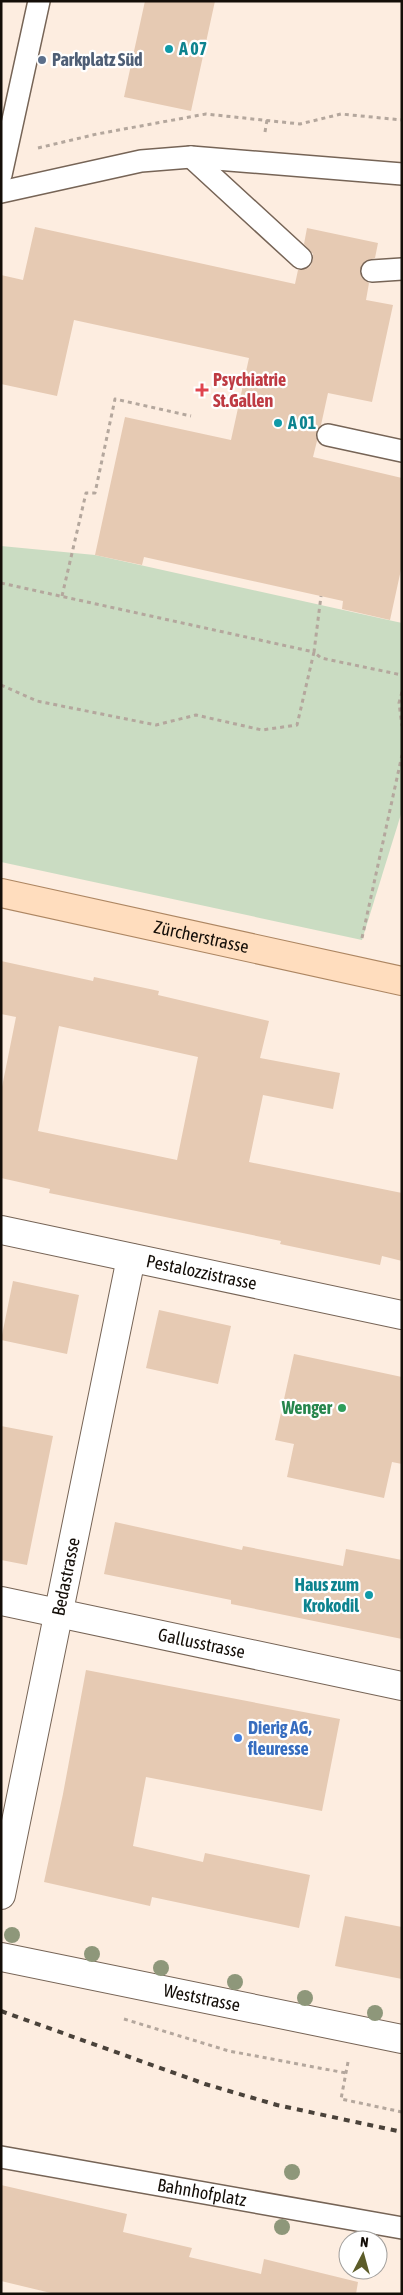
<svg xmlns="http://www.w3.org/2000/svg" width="403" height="2295" viewBox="0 0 403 2295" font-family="'Asap Condensed',sans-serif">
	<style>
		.green { fill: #cadcc2 }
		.building { fill: #e6cab3; fill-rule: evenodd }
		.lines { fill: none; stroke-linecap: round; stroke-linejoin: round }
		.service-casing { stroke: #766456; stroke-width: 24 }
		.minor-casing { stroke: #766456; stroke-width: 30 }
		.primary-casing { stroke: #ad8662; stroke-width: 30 }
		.path { stroke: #b4a79d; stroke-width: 3; stroke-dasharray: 4 4; stroke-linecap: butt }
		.service { stroke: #fff; stroke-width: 21 }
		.minor { stroke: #fff; stroke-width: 28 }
		.primary { stroke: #ffddbe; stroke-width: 28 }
		.rail { stroke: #4a423a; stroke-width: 4; stroke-dasharray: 6 6; stroke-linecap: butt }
		.tree { fill: #8e977a }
		.culture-dot { fill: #0f9aa8; stroke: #fff; stroke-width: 2 }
		.service-dot { fill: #5c6f8a; stroke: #fff; stroke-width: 2 }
		.health-dot { fill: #e0444e; stroke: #fff; stroke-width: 2 }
		.leisure-dot { fill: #2e9e5b; stroke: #fff; stroke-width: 2 }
		.shop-dot { fill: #3f7fe0; stroke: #fff; stroke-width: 2 }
		.labels { text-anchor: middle; stroke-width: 4.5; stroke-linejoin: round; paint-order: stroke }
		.culture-label { font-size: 18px; font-weight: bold; fill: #0d838f; stroke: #fff; text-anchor: start }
		.service-label { font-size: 18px; font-weight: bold; fill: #4e5e75; stroke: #fff; text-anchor: start }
		.health-label { font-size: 18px; font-weight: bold; fill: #be3a42; stroke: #fff; text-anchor: start }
		.street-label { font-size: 18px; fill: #140e08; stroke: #fff }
		.leisure-label { font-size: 18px; font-weight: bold; fill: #27864d; stroke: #fff; text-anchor: end }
		.shop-label { font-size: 18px; font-weight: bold; fill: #366cbe; stroke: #fff; text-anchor: start }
	</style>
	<rect width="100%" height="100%" fill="#fdede0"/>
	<path class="green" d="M1 546 95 555 402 623V811L362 940 1 862Z"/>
	<path class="building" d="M145 1H215L191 111 124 97Z
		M35 227 295 284 298 270 310 267 313 260V254L304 244 307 228 378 243 375 258 365 261 360 271 362 278 369 283 366 300 393 305 372 402 328 393 321 425 316 433 317 441 313 457 402 478V565L390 620 342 609 343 601 144 557 142 565 95 555 125 417 231 440 249 358 74 320 57 396 1 384V275L23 280Z
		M1 961 93 981 94 977 159 991 158 995 269 1021 260 1058 340 1073 333 1109 263 1095 249 1162 402 1193V1261L382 1256 380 1265 280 1244 281 1241 49 1193 50 1189 1 1178V1092L16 1017 1 1014ZM59 1026 198 1057 177 1160 38 1131Z
		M13 1281 79 1295 67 1354 1 1340Z
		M159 1310 231 1326 218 1384 146 1368Z
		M294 1354 402 1377V1464L392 1462 384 1498 287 1477 294 1444 275 1440Z
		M1 1426 53 1436 27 1565 1 1560Z
		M115 1522 242 1550 243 1546 343 1566 346 1549 402 1560V1639L231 1604V1600L104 1574Z
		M86 1670 340 1719 322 1811 146 1777 133 1846 203 1862 205 1853 310 1875 299 1928 152 1897 150 1906 44 1882 63 1794Z
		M345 1916 402 1927V1979L335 1966Z
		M1 2185 127 2214 123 2232 192 2248 189 2257 261 2274 264 2259 358 2282 356 2294H55L1 2281Z"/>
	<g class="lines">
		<defs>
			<g id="service">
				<path d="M191 157 301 258"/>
				<path d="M1 175 39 1"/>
				<path d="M1 192 141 161 191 157 402 174"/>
				<path d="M372 271 402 269"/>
				<path d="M328 435 402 451"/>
				<path id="s1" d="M1 2157 402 2228"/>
			</g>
			<g id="minor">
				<path id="s2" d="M1 1230 402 1315"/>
				<path id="s3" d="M1 1601 402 1686"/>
				<path id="s4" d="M1 1895 131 1258"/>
				<path id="s5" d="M1 1957 402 2039"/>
			</g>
			<g id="primary">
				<path id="s6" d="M1 893 402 981"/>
			</g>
		</defs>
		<use href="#service" class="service-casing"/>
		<use href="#minor" class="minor-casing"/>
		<use href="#primary" class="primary-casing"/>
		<path class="path" d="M265 132 267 120
			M38 148 97 134 206 114 300 124 341 114 402 120
			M1 583 314 652 321 596
			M62 596 86 493H95L115 399 191 416
			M1 685 37 701 156 725 196 715 262 730 297 725 314 652 321 658 402 675
			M402 692 399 703 402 726
			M362 938 402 755
			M124 2019 229 2051 346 2073
			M348 2062 341 2099 402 2112"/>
		<use href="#service" class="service"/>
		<use href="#minor" class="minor"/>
		<use href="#primary" class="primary"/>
		<path class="rail" d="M1 2011 205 2084 277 2105 402 2132"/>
	</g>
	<g class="tree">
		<circle cx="12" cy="1935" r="8"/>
		<circle cx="92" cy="1954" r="8"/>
		<circle cx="161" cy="1968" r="8"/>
		<circle cx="235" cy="1982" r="8"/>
		<circle cx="305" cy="1998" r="8"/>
		<circle cx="375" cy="2013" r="8"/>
		<circle cx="292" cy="2172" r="8"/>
		<circle cx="282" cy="2227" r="8"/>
	</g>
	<g class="culture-dot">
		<circle cx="169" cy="49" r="5"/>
		<circle cx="278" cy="423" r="5"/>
		<circle cx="369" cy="1595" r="5"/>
	</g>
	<circle class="service-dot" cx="42" cy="60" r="5"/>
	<path class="health-dot" d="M199.5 382.5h5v5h5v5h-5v5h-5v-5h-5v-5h5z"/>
	<circle class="leisure-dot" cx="342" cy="1408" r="5"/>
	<circle class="shop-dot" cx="238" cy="1738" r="5"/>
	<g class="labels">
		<g class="culture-label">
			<text x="179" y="55">A 07</text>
			<text x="288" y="429">A 01</text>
			<text x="359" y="1591" text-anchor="end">Haus zum<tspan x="359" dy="21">Krokodil</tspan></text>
		</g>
		<g class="service-label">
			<text x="52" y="66">Parkplatz Süd</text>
		</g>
		<g class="health-label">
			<text x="213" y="386">Psychiatrie<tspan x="213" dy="21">St.Gallen</tspan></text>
		</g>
		<g class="street-label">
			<text dy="6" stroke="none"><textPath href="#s6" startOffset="205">Zürcherstrasse</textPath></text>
			<text dy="6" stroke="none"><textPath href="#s2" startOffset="205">Pestalozzistrasse</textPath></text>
			<text dy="6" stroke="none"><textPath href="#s4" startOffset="325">Bedastrasse</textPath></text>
			<text dy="6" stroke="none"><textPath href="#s3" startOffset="205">Gallusstrasse</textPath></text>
			<text dy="6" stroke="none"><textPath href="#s5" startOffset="205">Weststrasse</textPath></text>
			<text dy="6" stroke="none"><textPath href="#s1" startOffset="204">Bahnhofplatz</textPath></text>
		</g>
		<g class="leisure-label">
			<text x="332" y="1414">Wenger</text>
		</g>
		<g class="shop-label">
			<text x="248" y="1734">Dierig AG,<tspan x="248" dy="21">fleuresse</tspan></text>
		</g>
	</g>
	<rect width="403" height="2295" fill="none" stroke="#140e08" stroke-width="5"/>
	<g transform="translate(363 2255) rotate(6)"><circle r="24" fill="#ffffff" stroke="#a19f9c"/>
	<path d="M0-4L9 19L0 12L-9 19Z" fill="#5c5c29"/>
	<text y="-8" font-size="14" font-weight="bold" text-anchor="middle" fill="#140e08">N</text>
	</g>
</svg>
